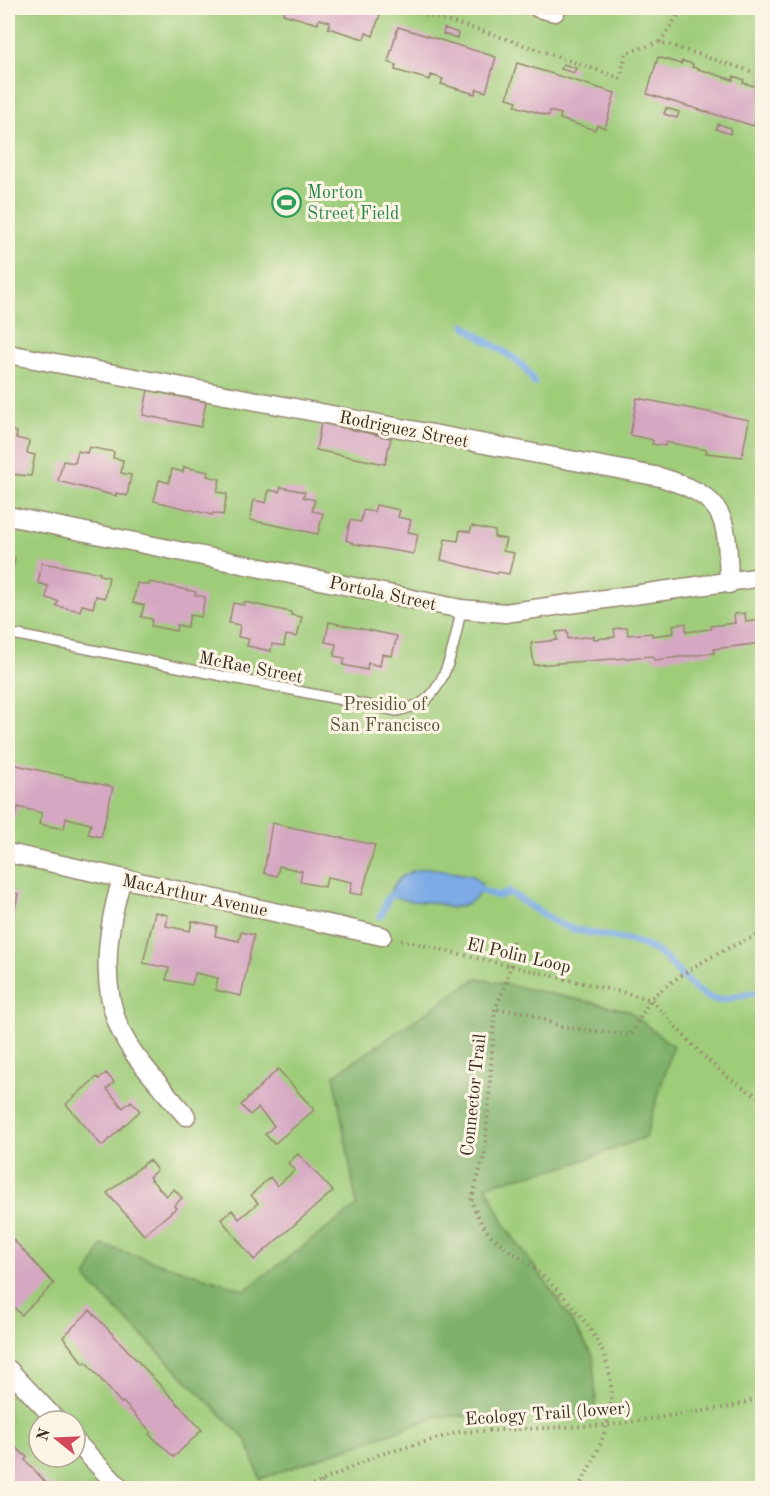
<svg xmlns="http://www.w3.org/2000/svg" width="770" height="1496" viewBox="0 0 770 1496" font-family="'Old Standard TT',serif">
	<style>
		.green { fill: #9ecc79; stroke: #6c7b4c; stroke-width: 1.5; fill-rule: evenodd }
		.forest { fill: #7eb069; stroke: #5c6d44; stroke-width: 1.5 }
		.water { fill: #7babe6; stroke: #5b6a82; stroke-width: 1.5 }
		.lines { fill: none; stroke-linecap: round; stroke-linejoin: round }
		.stream { stroke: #7babe6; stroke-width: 7 }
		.building { fill: #d6a7c2 }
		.lane-casing { stroke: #958670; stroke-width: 12 }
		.street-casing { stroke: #958670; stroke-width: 21 }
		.path { stroke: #958670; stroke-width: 4; stroke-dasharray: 1.5 4.5; stroke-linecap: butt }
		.lane { stroke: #fff; stroke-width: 9 }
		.street { stroke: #fff; stroke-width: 18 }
		.labels { text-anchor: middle; stroke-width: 6; stroke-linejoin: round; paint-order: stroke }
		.leisure-label { font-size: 18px; fill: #27864d; stroke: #fcf5e5; text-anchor: start }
		.street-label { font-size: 18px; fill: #3b2a1e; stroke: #fcf5e5 }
		.park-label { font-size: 18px; fill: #545235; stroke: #fcf5e5 }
	</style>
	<rect width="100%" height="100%" fill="#fcf5e5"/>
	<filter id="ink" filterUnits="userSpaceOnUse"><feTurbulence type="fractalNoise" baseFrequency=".0167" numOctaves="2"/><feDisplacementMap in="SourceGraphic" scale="12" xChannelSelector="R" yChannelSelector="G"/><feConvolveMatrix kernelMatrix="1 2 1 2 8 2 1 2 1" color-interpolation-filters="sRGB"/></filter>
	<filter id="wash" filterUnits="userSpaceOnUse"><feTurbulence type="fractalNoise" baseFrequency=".008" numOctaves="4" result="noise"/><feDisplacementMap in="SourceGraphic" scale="24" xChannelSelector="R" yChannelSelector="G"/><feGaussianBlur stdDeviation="1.35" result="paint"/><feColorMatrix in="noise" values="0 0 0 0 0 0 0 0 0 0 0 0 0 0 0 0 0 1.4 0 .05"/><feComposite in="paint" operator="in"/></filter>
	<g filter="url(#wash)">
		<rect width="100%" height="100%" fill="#efe2c3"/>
		<path class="green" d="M8 8H762V1488H8ZM39 1421H75V1457H39Z"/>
		<path class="forest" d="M477 978 627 1010 673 1046 646 1137 571 1165 486 1185 507 1229 557 1298 593 1356 597 1416H439L260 1479 247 1441 86 1279 102 1245 245 1290 357 1206 334 1075Z"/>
		<path class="water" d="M428 868 473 876 482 885C478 902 467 905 450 908 433 897 403 907 390 892 398 875 411 870 428 868Z"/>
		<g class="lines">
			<path class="stream" d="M465 325C487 347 522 354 534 383
				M473 888 498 896 509 892C527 903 545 918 564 926 593 937 631 935 657 952 676 964 690 992 713 999 728 1003 744 990 762 994
				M381 916 388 898 400 890"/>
		</g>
		<g id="blocks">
			<path class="building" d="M285 8H382L373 36 366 33 364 39 328 28 330 22 319 19 318 24 283 14Z
				M398 27 496 57 486 92 477 89 475 94 441 84 443 79 431 75 430 80 395 70 396 65 388 62Z
				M444 28 458 33 457 38 443 34Z
				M658 57 681 64 682 61 693 64 692 67 733 80 734 76 744 80 743 83 762 88 754 126 647 94Z
				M517 63 615 93 605 128 597 125 595 130 560 119 561 114 550 111 549 116 515 106 517 101 507 98Z
				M563 64 576 68 574 73 561 69Z
				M666 108 679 112 677 118 664 114Z
				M718 124 731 128 730 134 716 129Z
				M148 390 206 402 201 427 143 415Z
				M637 398 749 420 742 457 706 453 707 450 666 442 665 446 652 444 653 440 630 435Z
				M321 423 391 438 385 464 316 450Z
				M8 430 17 432 16 438 29 441 27 453 35 455 31 476 8 474Z
				M89 447 114 452 113 458 123 460 121 473 131 475 127 496 116 493V496L58 481 63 461 75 463 78 451 87 453Z
				M184 467 209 472 207 476 220 479 217 492 227 494 223 515 213 513 212 515 154 501 159 480 169 483 172 469 183 472Z
				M281 487 305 492 303 497 315 500 312 511 323 513 318 534 250 520 254 500 266 503 269 490 279 492Z
				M376 505 400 510 398 517 411 520 408 532 418 534 414 554 355 544 346 540 350 520 361 522 363 510 374 512Z
				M472 526 495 531 494 537 506 539 503 551 514 553 509 574 498 572 497 574 441 560 445 539 458 541 460 530 470 532Z
				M8 556 15 558 11 579 8 578Z
				M42 563 100 573V575L109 577 105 598 96 596 93 608 82 605 80 611 56 606 58 601 46 598 48 586 38 583Z
				M150 582 196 592 195 595 205 597 201 617 190 615 187 627 177 625 176 631 151 626 152 619 141 617 144 605 133 603 137 583 149 585Z
				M244 602 291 612V615L302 617 297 637 286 635 284 646 272 644 271 651 247 646 249 639 238 637 240 625 229 623 233 603 244 605Z
				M745 613 746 622 762 620V643L714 649V653L654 660 653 656 534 665 531 643 557 640 556 632 567 631 568 639 594 636V639L615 637 614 629 627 627 628 635 652 633V636L674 633 673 625 686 623V632L711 629V626L735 623 734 614Z
				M329 622 397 636 392 656 382 654 380 666 368 663 367 670 343 665 345 658 334 656 336 644 325 642Z
				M12 764 113 787 101 837 88 834 91 824 66 818 64 829 39 824 42 813 18 807 15 818 8 816V783Z
				M272 823 375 845 362 895 350 893 352 882 327 877 325 887 300 882 302 871 279 866 277 876 264 873Z
				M8 891 18 894 8 945Z
				M155 912 168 915 166 926 190 931 192 921 217 926 215 936 239 941 241 932 254 935 241 996 215 990 218 978 195 973 192 985 166 980 169 968 143 963Z
				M278 1069 314 1110 274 1144 265 1134 274 1126 258 1108 250 1115 241 1105Z
				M106 1073 114 1082 107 1089 123 1108 131 1101 140 1111 102 1146 66 1104 97 1077 99 1079Z
				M298 1154 333 1191 254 1260 221 1219 232 1210 239 1219 258 1203 251 1195 270 1177 277 1186 295 1170 288 1163Z
				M149 1160 157 1170 149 1177 166 1196 174 1189 182 1198 174 1206 176 1208 144 1235 107 1193Z
				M8 1234 54 1284 21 1315 10 1303 8 1306Z
				M90 1310 202 1430 174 1457 149 1434 151 1432 123 1402 121 1403 86 1362 84 1364 63 1337Z
				M8 1441 27 1457 25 1460 49 1486 52 1484 56 1488H8Z"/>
		</g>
	</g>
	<g filter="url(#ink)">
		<use href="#blocks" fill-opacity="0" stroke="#958670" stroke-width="1.5"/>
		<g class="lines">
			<defs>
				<path id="lane" d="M8 633 397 711C404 709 413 707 420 704 447 689 456 637 461 609"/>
				<path id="street" d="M538 8 555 12
					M8 354 660 477C728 498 727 517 729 584
					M8 516 461 609 505 613 762 577
					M8 853 382 936
					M122 879C105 934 97 1002 133 1052 149 1074 168 1095 186 1116
					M8 1369 57 1421
					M75 1441 120 1488"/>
			</defs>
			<use href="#lane" class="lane-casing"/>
			<use href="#street" class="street-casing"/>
			<path class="path" d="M409 8 412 11 489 33 620 78 626 53 660 42 753 72
				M660 42 677 17 678 8
				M762 934C722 948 682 972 650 999 687 1037 714 1075 762 1098
				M401 940 650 999 631 1035 562 1027 525 1012 495 1009
				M512 941 515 950 505 986 495 1009 485 1153 471 1201C476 1211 481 1225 489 1233 505 1249 526 1260 543 1276 619 1348 633 1396 578 1488
				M307 1488 378 1455 460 1432 609 1425 730 1407 762 1397
				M318 1488 323 1481"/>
			<use href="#lane" class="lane"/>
			<use href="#street" class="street"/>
		</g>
	</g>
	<defs>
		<symbol id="stadium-ring" viewBox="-11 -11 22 22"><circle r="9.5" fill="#fcf5e5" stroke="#2e9e5b" stroke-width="1.5"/><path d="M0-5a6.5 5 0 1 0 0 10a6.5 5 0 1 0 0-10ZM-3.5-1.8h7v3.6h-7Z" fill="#2e9e5b"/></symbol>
	</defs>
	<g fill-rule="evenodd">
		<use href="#stadium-ring" x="270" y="186" width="33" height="33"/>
	</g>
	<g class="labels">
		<g class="leisure-label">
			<text x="307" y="198">Morton<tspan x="307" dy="21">Street Field</tspan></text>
		</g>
		<g class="street-label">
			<text transform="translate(404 429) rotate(11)" y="6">Rodriguez Street</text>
			<text transform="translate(383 593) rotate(12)" y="6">Portola Street</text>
			<text transform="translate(251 667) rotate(11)" y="6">McRae Street</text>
			<text transform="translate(195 895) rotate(12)" y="6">MacArthur Avenue</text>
			<text transform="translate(519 955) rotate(13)" y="6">El Polin Loop</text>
			<text transform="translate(473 1095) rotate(-84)" y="6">Connector Trail</text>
			<text transform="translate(548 1413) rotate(-4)" y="6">Ecology Trail (lower)</text>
		</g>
		<g class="park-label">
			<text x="385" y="710">Presidio of<tspan x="385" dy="21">San Francisco</tspan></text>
		</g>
	</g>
	<rect width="770" height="1496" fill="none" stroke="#fcf5e5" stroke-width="30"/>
	<g transform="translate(57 1439) rotate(288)"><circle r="28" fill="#fcf5e5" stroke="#afa495" stroke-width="1.5"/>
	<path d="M0-4.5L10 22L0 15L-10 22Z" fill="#d1495b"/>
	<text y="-9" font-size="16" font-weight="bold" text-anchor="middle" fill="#3b2a1e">N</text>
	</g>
</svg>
